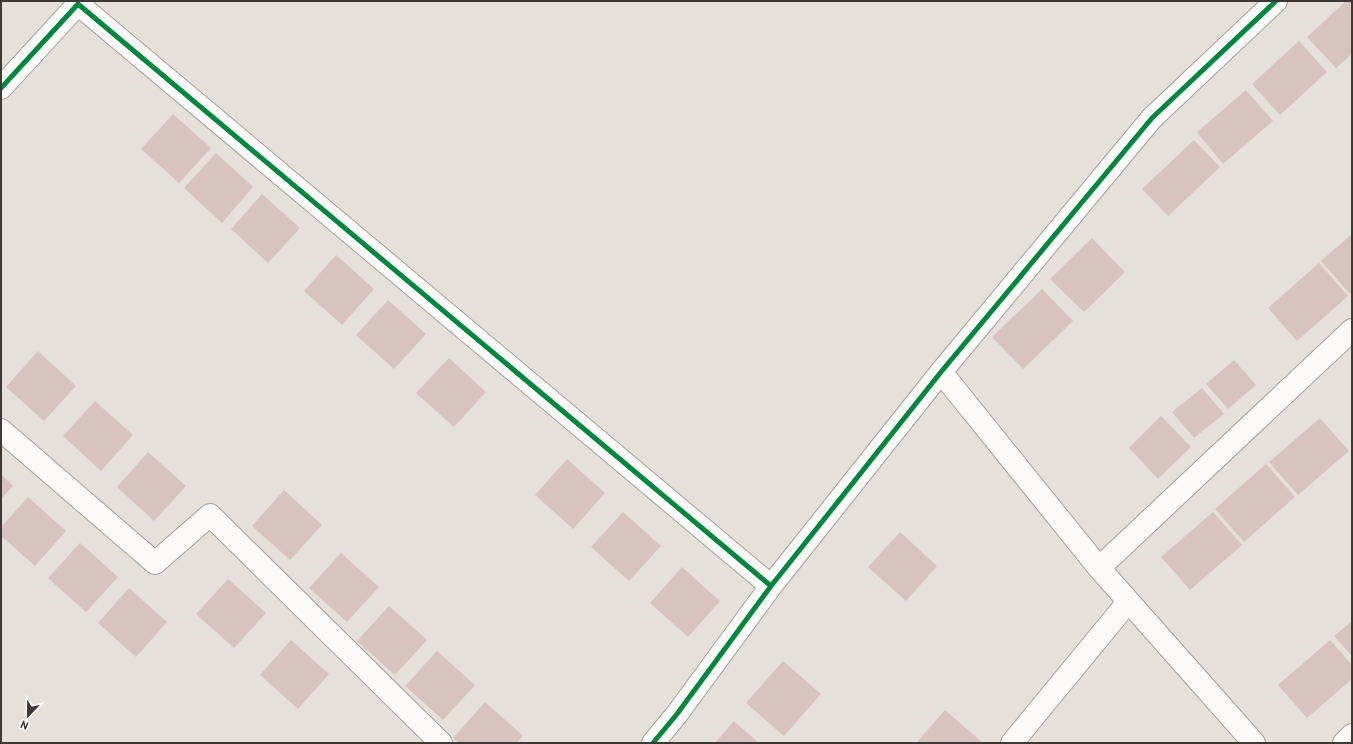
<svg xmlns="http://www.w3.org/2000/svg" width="1353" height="744" viewBox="0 0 1353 744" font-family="Barlow,sans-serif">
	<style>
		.building { fill: #d7c4bf }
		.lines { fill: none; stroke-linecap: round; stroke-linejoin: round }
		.street-casing { stroke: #a5a09c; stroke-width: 24 }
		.street { stroke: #fbfaf9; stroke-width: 22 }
		.cycleway-casing { stroke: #fff; stroke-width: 8 }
		.cycleway { stroke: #00873e; stroke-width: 5 }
	</style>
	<rect width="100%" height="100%" fill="#e6e0da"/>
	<path class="building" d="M1346 1H1352V54L1336 68 1307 37Z
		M1299 41 1327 72 1280 115 1252 84Z
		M1246 90 1273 121 1223 164 1197 132Z
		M173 114 211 148 179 183 141 149Z
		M1194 140 1220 167 1168 216 1142 189Z
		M216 153 253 187 222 223 184 188Z
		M262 194 300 228 268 263 231 229Z
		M1352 234V292L1350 294 1321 261Z
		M1092 238 1125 272 1084 312 1050 279Z
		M336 255 374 289 342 325 304 291Z
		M1319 263 1348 296 1297 341 1268 308Z
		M1042 289 1073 321 1023 369 992 337Z
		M388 300 426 334 394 369 356 335Z
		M38 351 76 386 44 421 6 387Z
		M449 358 486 392 454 427 416 393Z
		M1234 360 1256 385 1228 409 1206 384Z
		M1202 388 1224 414 1194 438 1172 412Z
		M95 401 133 435 101 471 63 436Z
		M1161 416 1191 447 1158 479 1129 448Z
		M1320 418 1349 451 1298 495 1269 462Z
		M148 452 186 486 154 521 117 487Z
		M567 459 605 493 573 529 535 495Z
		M1266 464 1295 497 1244 542 1215 509Z
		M1 474 13 486 1 499Z
		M284 490 322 525 290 560 252 526Z
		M28 497 66 531 35 566 1 536V527Z
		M623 512 661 546 629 581 591 547Z
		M1213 512 1242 545 1190 590 1161 557Z
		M900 532 937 566 906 601 868 567Z
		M80 543 118 577 86 612 48 578Z
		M341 553 379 587 347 622 309 588Z
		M682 567 720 601 688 637 650 603Z
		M228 579 266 613 234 648 196 614Z
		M129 588 167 622 136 657 98 623Z
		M389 606 427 640 395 675 357 641Z
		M1352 621V656L1334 636Z
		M291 640 329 674 298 709 260 675Z
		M1330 640 1352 665V679L1307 718 1278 685Z
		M437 651 475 685 443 720 405 686Z
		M783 661 821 694 784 736 746 703Z
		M485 702 523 736 517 743H459L453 738Z
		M945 710 983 743H916Z
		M734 721 759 743H715Z"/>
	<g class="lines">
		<defs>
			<path id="street" d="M1 88 78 4 771 586
				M941 372 1099 568 1254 743
				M1 430 155 563 210 515 441 743
				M1099 568 1352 330
				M653 743 677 714 771 586 941 372 1152 118 1276 1
				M1012 743 1128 602
				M1344 743 1352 735"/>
		</defs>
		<use href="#street" class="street-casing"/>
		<use href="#street" class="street"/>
		<defs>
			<path id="cycleway" d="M1 88 78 4 771 586
				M653 743 677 714 771 586 941 372 1152 118 1276 1"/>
		</defs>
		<use href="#cycleway" class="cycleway-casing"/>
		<use href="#cycleway" class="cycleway"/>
	</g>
	<rect width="1353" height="744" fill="none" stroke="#3e3935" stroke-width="4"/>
	<g transform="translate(28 716) rotate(202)" stroke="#ffffff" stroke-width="3" paint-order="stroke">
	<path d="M0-3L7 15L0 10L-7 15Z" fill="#3e3935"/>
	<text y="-6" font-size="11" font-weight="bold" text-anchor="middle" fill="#3e3935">N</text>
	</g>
</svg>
